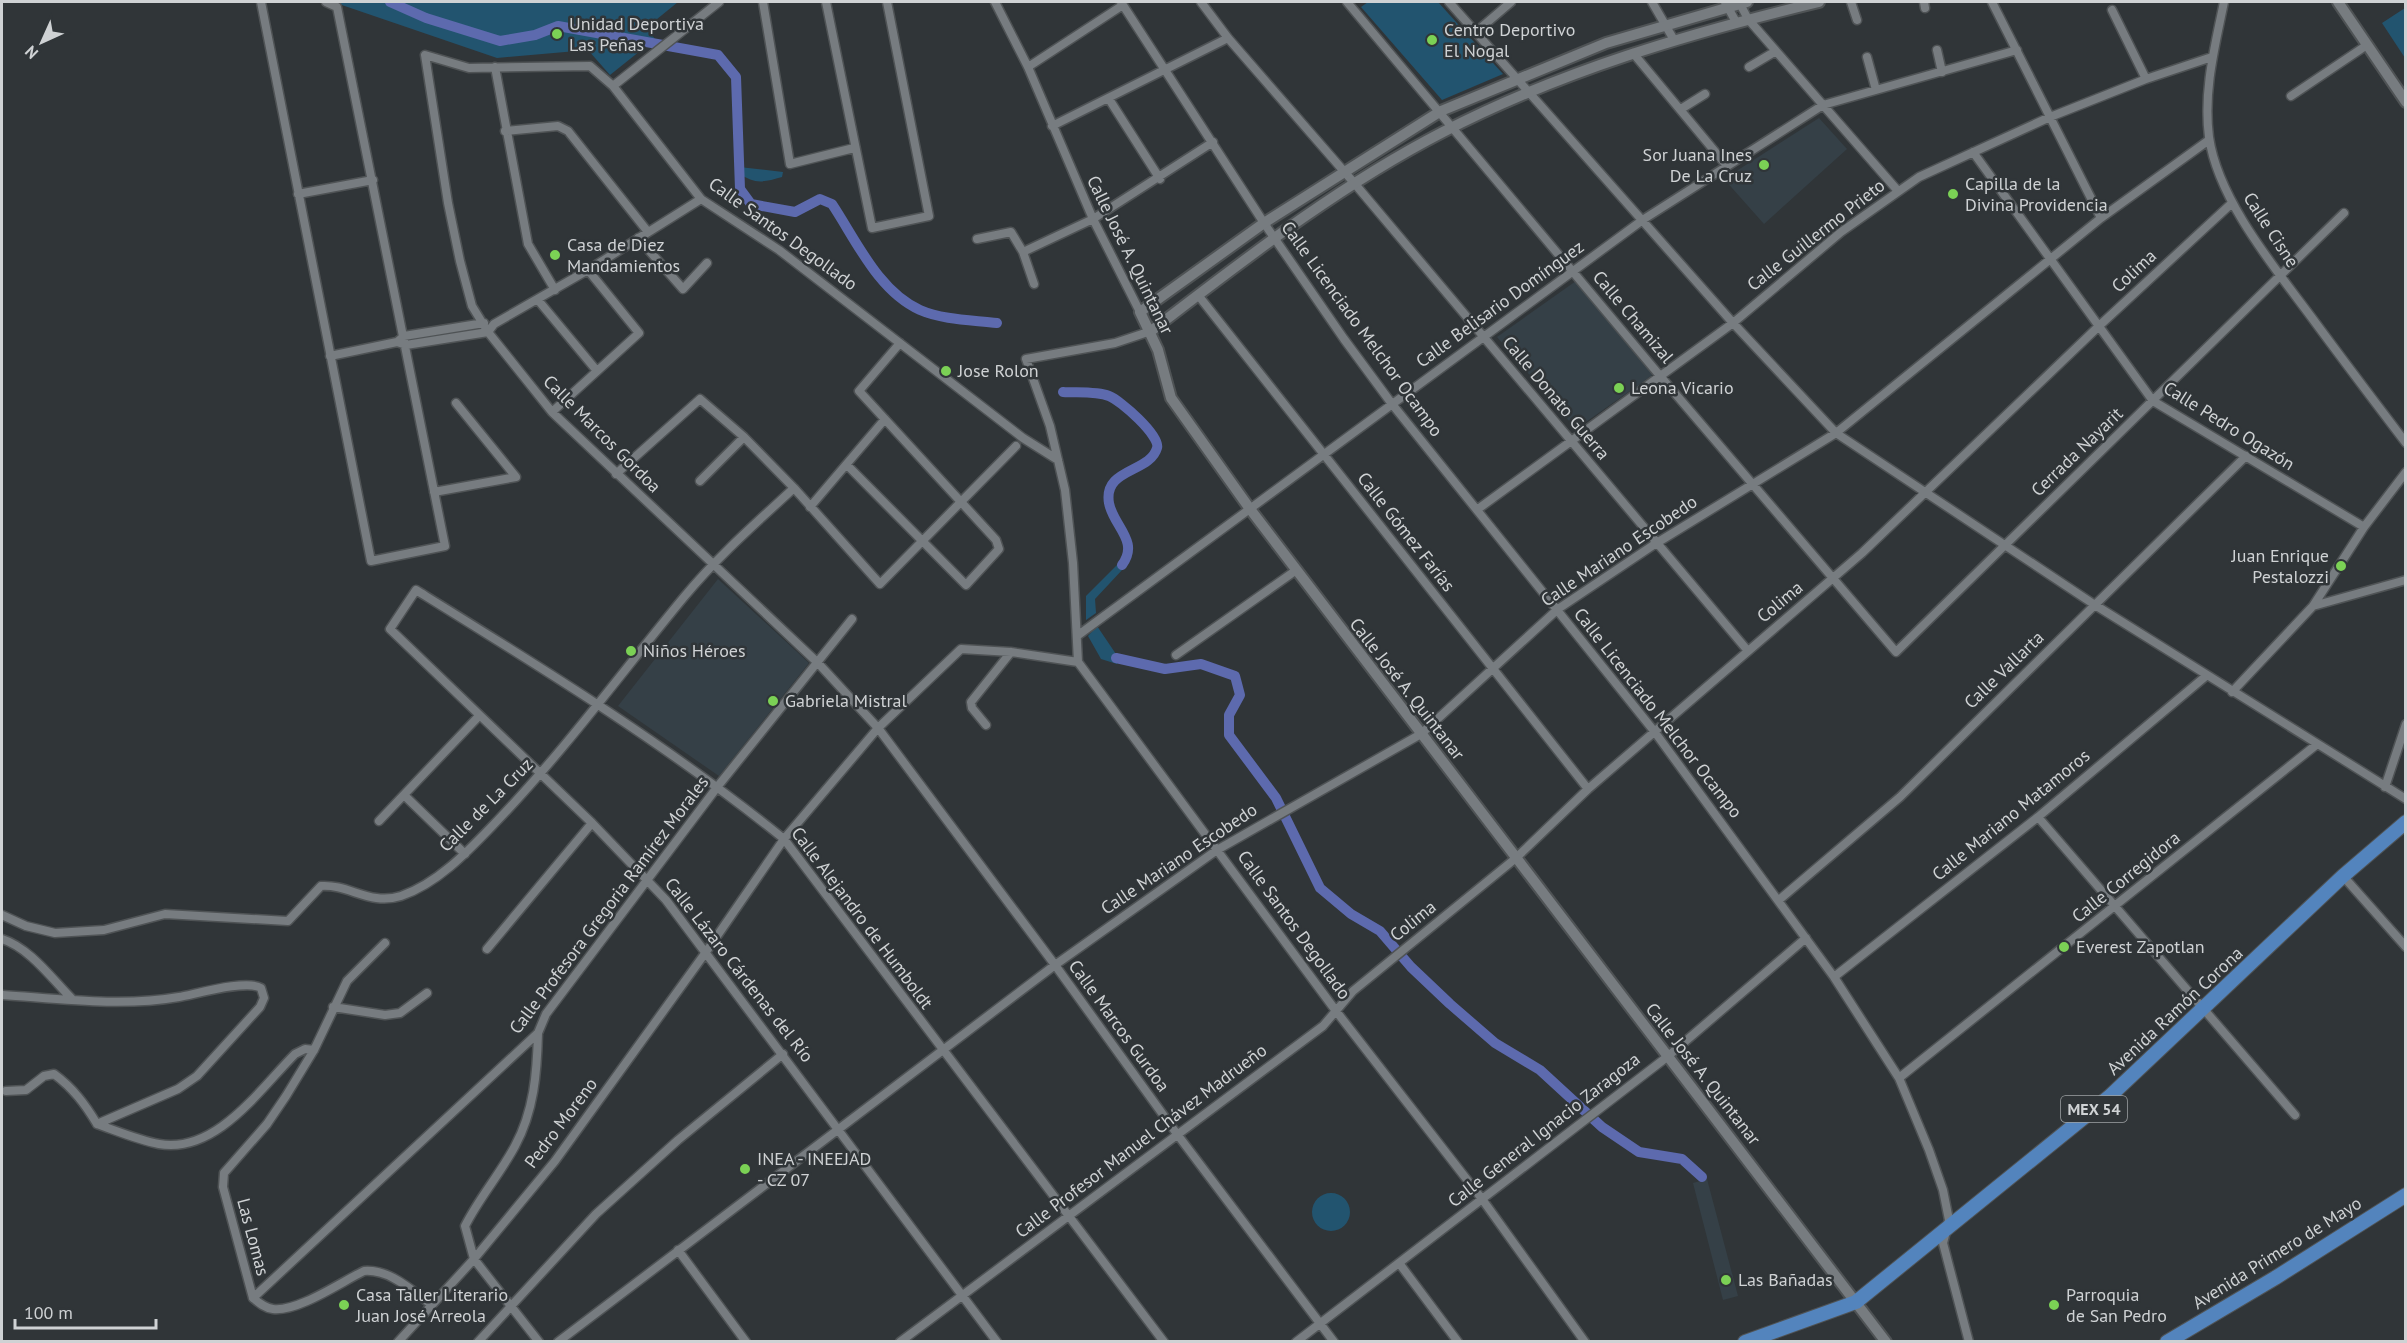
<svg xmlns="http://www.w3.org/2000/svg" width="2407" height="1343" viewBox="0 0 2407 1343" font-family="'PT Sans',sans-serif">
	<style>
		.built { fill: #354047 }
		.green { fill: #22546f }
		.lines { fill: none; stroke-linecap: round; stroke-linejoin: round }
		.canal { stroke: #5d6aae; stroke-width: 10 }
		.minor-casing { stroke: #4f5355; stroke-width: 11 }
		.tertiary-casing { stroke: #4f5355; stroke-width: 14 }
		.primary-casing { stroke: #4f5355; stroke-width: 16 }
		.minor { stroke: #777c80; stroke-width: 8 }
		.tertiary { stroke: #777c80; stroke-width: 10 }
		.primary { stroke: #5384bd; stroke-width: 14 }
		.poi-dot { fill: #7bd155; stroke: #303538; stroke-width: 2 }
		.labels { text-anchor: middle; stroke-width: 5; stroke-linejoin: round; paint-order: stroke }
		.shield { fill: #303538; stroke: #9fa3a5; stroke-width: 1.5 }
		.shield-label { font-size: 16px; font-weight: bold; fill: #cfd2d4 }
		.poi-label { font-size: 18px; fill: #cfd2d4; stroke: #303538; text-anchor: start }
		.street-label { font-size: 18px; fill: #cfd2d4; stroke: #303538 }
	</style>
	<rect width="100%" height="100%" fill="#303538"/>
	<path class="built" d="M1819 118 1847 149 1764 224 1724 179Z
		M1576 281 1654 374 1576 429 1497 337Z
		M718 579 809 663 719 776 618 706Z
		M1707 1179 1738 1296 1723 1300 1693 1183Z"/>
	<path class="green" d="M333 2H678L646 28 655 39 610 75 588 50 497 58Z
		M1368 2H1438L1503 74 1442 100 1361 7Z
		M2405 8V58L2382 23Z
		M739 167 783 172 782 177C764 182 755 185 739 173Z
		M1117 565 1123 569 1095 599 1096 613 1086 620V596Z
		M1097 626 1118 657 1117 664 1101 659 1088 636Z
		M1312 1212a19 19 0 1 1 38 0a19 19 0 1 1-38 0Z"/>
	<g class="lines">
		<path class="canal" d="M390 2 426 18 500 41 535 35 558 26 718 55 736 77 740 189 751 204 795 212 820 199 832 204C856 240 878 291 920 310 943 320 972 320 997 323
			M1063 392C1077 393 1096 391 1109 396 1120 400 1161 436 1157 448 1150 473 1103 468 1109 503 1113 526 1140 541 1122 565
			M1116 658 1165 669 1201 664 1235 676 1240 695 1229 715V735L1276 798 1320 888 1351 914 1380 931 1411 967 1450 1004 1495 1043 1540 1070 1602 1127 1639 1152 1682 1159 1702 1177"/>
		<defs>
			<path id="minor" d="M261 2 371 561 445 546 337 7 326 2
				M763 2 790 164 854 148
				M826 2 872 228 929 216 887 2
				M995 2 1028 67 1093 219 1140 312
				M1121 2 1264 223 1344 339 1392 404 1654 731 1834 977 1899 1078 1929 1150 1943 1190 1949 1220 1943 1243 1969 1342
				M1201 2 1228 38 1355 184 1748 651
				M1347 2 1661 377 1896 652 2344 213
				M1449 2 1733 323 1836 433 2095 605 2406 799
				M1652 2 1674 40
				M1725 2 1736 22
				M1739 2 1748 19 1898 191
				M1851 2 1857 20
				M1924 2 1925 8
				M1992 2 2101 218
				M2224 2C2215 46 2203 91 2209 137 2218 200 2275 268 2312 318 2343 360 2374 401 2406 443
				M2112 10 2146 79
				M1476 32 1511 2
				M1937 50 1942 72
				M1633 53 1727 166
				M1867 57 1876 90
				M495 67 528 244 555 290
				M1028 67 1123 5
				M1749 67 1776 51
				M613 86 719 2
				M2291 96 2367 45
				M1109 99 1160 179
				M1681 109 1705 94
				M1052 126 1228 38
				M505 131 558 126 568 131 648 232
				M1973 152 2153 401 2364 527
				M298 194 373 180
				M638 238 683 289 707 263
				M977 239 1011 232 1023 252 1034 284
				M1023 252 1093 219 1213 142
				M1198 295 1588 789
				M538 300 597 371
				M1151 331 1115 343 1026 359 1050 426 1065 490 1073 563 1078 662 1336 1011 1482 1199 1585 1342
				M397 342 406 345 488 332 494 324 588 270 701 199
				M330 356 397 342 404 336 484 323
				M552 412 639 333 588 270
				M1058 460 1023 438 779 250 701 199 613 86 590 66 469 68 425 55 448 203 460 261 472 306 488 332 552 412 818 663 878 728 1055 965 1177 1134 1334 1342
				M847 465 966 585 999 549 996 540 859 391 900 343
				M616 474 700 399 744 437 794 488 880 584 1016 446
				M700 481 744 437
				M434 492 516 477 456 403
				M810 507 885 419
				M1478 509 1733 323 1841 232 1919 177 2050 117 2146 79 2212 57
				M2313 606 2406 580
				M1077 636 1644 219 1823 105 2017 50
				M1176 655 1295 571
				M2232 692 2313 606 2364 527 2406 472
				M986 725 972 708 971 702 1011 652
				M2385 787 2406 724
				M404 795 465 854
				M2038 817 2295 1115
				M379 821 478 717
				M2343 876 2406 947
				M1779 900 1900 797 2246 456
				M2 915 26 926 55 933 104 930 165 914 288 921 321 886C349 884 370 906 401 896 439 883 470 849 497 821 565 750 622 672 684 597 717 557 756 523 794 488
				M2 939C30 948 52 979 73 1000
				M385 943 347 981 314 1050 286 1096 267 1124 224 1173 223 1187 253 1298C259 1303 265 1308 273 1309 298 1312 341 1282 364 1271 390 1269 411 1290 432 1305
				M487 949 592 823
				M1834 977 2038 817 2206 676
				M3 995C61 999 122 1007 179 997 196 994 247 979 261 988L264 998 260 1007 197 1076 178 1089 97 1124
				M333 1007 385 1015 400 1013 427 993
				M538 1033C537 1073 534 1111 515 1146 500 1174 479 1198 465 1226L474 1259 539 1342
				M1899 1078 2316 745
				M6 1091 26 1090 44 1076 54 1074C73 1088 85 1104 97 1124
				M97 1124C117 1131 138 1140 159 1144 216 1154 259 1090 295 1054L305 1049 314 1050
				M678 1250 746 1342
				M1399 1263 1458 1342
				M253 1298 538 1033 546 1014 718 786 852 619
				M398 1342 474 1259 555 1161 706 952 784 839 878 728 961 649 1011 652 1078 662
				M478 1342 596 1214 678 1140 783 1054
				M558 1342 1055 965 1217 850 1421 734 1558 609 1655 544 1836 433 2101 218 2209 140
				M900 1342 1323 1026 1353 991 1516 858 1588 789 1862 553 2099 326 2232 203
				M997 1342 666 900 592 823 390 629 416 590C542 668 669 746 784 839L1164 1342
				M1296 1342 1667 1057 1806 938"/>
			<path id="tertiary" d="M1747 2 1606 43 1441 111 1264 223 1140 312 1158 350 1171 398 1250 509 1886 1342
				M2338 2 2406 102
				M1151 331C1244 260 1338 186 1443 132 1561 71 1690 33 1819 2"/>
			<path id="primary" d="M1745 1342 1856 1302 2109 1097 2343 876 2406 822
				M2167 1342 2275 1278 2406 1195"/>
		</defs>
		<use href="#minor" class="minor-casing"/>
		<use href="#tertiary" class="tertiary-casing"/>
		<use href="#primary" class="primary-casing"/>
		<use href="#minor" class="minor"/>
		<use href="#tertiary" class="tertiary"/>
		<use href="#primary" class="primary"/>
	</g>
	<g class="poi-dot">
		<circle cx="557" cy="34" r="6"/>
		<circle cx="1432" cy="40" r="6"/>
		<circle cx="1764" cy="165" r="6"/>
		<circle cx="1953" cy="194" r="6"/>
		<circle cx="555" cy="255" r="6"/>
		<circle cx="946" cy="371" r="6"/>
		<circle cx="1619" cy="388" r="6"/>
		<circle cx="2341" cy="566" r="6"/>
		<circle cx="631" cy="651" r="6"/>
		<circle cx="773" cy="701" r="6"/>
		<circle cx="2064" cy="947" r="6"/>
		<circle cx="745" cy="1169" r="6"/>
		<circle cx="1726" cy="1280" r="6"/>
		<circle cx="344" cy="1305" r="6"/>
		<circle cx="2054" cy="1305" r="6"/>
	</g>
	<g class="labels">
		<rect class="shield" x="2061" y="1096" width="66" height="26" rx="4.5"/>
		<g class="shield-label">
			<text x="2094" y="1115">MEX 54</text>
		</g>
		<g class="poi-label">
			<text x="569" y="30">Unidad Deportiva<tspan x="569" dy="21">Las Peñas</tspan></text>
			<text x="1444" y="36">Centro Deportivo<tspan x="1444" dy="21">El Nogal</tspan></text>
			<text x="1752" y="161" text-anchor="end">Sor Juana Ines<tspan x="1752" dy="21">De La Cruz</tspan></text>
			<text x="1965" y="190">Capilla de la<tspan x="1965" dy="21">Divina Providencia</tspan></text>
			<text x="567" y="251">Casa de Diez<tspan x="567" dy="21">Mandamientos</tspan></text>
			<text x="958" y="377">Jose Rolon</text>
			<text x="1631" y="394">Leona Vicario</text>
			<text x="2329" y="562" text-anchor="end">Juan Enrique<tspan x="2329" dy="21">Pestalozzi</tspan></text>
			<text x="643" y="657">Niños Héroes</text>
			<text x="785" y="707">Gabriela Mistral</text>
			<text x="2076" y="953">Everest Zapotlan</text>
			<text x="757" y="1165">INEA - INEEJAD<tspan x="757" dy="21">- CZ 07</tspan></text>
			<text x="1738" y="1286">Las Bañadas</text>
			<text x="356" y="1301">Casa Taller Literario<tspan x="356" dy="21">Juan José Arreola</tspan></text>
			<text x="2066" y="1301">Parroquia<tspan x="2066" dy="21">de San Pedro</tspan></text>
		</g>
		<g class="street-label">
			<text transform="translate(2271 230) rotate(57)" y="6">Calle Cisne</text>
			<text transform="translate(783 234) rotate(36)" y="6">Calle Santos Degollado</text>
			<text transform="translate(1816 235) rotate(-38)" y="6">Calle Guillermo Prieto</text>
			<text transform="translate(1130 255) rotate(64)" y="6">Calle José A. Quintanar</text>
			<text transform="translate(2134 271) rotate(-43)" y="6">Colima</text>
			<text transform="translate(1500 304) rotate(-36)" y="6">Calle Belisario Domínguez</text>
			<text transform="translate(1633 317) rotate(50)" y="6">Calle Chamizal</text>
			<text transform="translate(1362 329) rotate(54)" y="6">Calle Licenciado Melchor Ocampo</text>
			<text transform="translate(1556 398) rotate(50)" y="6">Calle Donato Guerra</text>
			<text transform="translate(2229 426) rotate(32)" y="6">Calle Pedro Ogazón</text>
			<text transform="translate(602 434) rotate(45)" y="6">Calle Marcos Gordoa</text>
			<text transform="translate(2077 452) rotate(-44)" y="6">Cerrada Nayarit</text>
			<text transform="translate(1406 532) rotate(52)" y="6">Calle Gómez Farías</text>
			<text transform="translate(1619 551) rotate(-34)" y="6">Calle Mariano Escobedo</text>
			<text transform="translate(1780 602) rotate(-40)" y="6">Colima</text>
			<text transform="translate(2004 670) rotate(-44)" y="6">Calle Vallarta</text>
			<text transform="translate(1407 689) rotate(52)" y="6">Calle José A. Quintanar</text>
			<text transform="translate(1658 713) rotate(52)" y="6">Calle Licenciado Melchor Ocampo</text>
			<text transform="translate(486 805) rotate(-45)" y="6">Calle de La Cruz</text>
			<text transform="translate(2011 815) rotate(-39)" y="6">Calle Mariano Matamoros</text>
			<text transform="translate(1179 859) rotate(-34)" y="6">Calle Mariano Escobedo</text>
			<text transform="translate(2126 877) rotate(-39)" y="6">Calle Corregidora</text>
			<text transform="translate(609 905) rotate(-53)" y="6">Calle Profesora Gregoria Ramírez Morales</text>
			<text transform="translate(862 918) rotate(53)" y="6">Calle Alejandro de Humboldt</text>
			<text transform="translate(1413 921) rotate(-39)" y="6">Colima</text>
			<text transform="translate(1294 925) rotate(54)" y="6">Calle Santos Degollado</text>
			<text transform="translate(739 970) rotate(52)" y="6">Calle Lázaro Cárdenas del Río</text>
			<text transform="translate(2175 1011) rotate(-43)" y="6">Avenida Ramón Corona</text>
			<text transform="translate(1119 1026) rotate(54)" y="6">Calle Marcos Gurdoa</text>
			<text transform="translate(1703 1074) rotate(52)" y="6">Calle José A. Quintanar</text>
			<text transform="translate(561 1123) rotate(-53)" y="6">Pedro Moreno</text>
			<text transform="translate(1544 1130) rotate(-38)" y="6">Calle General Ignacio Zaragoza</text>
			<text transform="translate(1141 1141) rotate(-37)" y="6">Calle Profesor Manuel Chávez Madrueño</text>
			<text transform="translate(253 1237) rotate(75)" y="6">Las Lomas</text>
			<text transform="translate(2277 1253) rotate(-32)" y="6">Avenida Primero de Mayo</text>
		</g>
	</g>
	<rect width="2407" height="1343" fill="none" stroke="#cfd2d4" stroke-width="6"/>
	<g transform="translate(42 42) rotate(225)" stroke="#303538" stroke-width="4.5" paint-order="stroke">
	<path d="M0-4.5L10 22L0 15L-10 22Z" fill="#cfd2d4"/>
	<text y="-9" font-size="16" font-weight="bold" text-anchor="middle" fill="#cfd2d4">N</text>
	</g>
	<path d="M15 1319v9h141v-9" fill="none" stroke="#cfd2d4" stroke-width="3"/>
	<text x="24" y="1319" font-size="18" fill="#cfd2d4" stroke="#303538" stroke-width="4.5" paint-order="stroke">100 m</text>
</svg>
